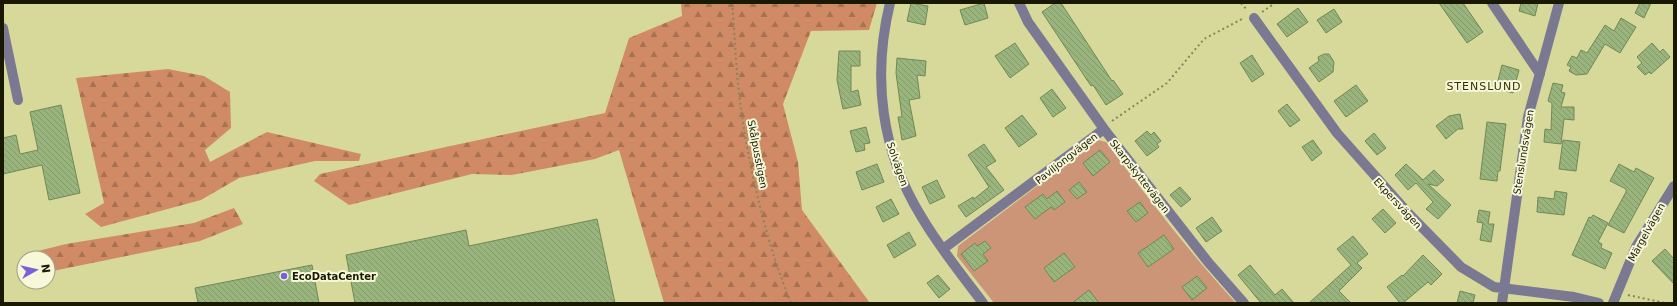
<svg xmlns="http://www.w3.org/2000/svg" width="1677" height="306" viewBox="0 0 1677 306" font-family="'DejaVu Sans',sans-serif">
	<style>
		.forest { fill: url(#forest-firs) }
		.garden { fill: #cd9577 }
		.building { fill: url(#building-back-hatch); stroke: #708954 }
		.lines { fill: none; stroke-linecap: round; stroke-linejoin: round }
		.path { stroke: #858659; stroke-width: 2; stroke-dasharray: 2 3; stroke-linecap: butt }
		.minor { stroke: #7b7991; stroke-width: 10 }
		.poi-dot { fill: #795fd9; stroke: #f6f8d9; stroke-width: 1.5 }
		.labels { text-anchor: middle; stroke-width: 4; stroke-linejoin: round; paint-order: stroke }
		.street-label { font-size: 10px; fill: #191902; stroke: #f6f8d9 }
		.poi-label { font-size: 10px; font-weight: bold; fill: #191902; stroke: #f6f8d9; text-anchor: start }
		.neighbourhood-label { font-size: 11px; letter-spacing: 1px; fill: #333203; stroke: #f6f8d9 }
	</style>
	<defs>
		<pattern id="forest-firs" width="22" height="20" patternUnits="userSpaceOnUse"><rect width="22" height="20" fill="#d08b66"/><path d="M5 1l3.5 6h-7zM16 11l3.5 6h-7z" fill="#a87152"/></pattern>
		<pattern id="building-back-hatch" width="6" height="6" patternUnits="userSpaceOnUse"><rect width="6" height="6" fill="#99b47d"/><path d="M-1 5l2 2M0 0l6 6M5-1l2 2" fill="none" stroke="#839a6a"/></pattern>
	</defs>
	<rect width="100%" height="100%" fill="#d7d99b"/>
	<path class="forest" d="M681 3H877L869 30 811 31 783 104 798 162 802 210 870 303H664L619 150 595 159 512 175 472 174 349 205 314 181 320 174 605 113 629 38 682 16Z
		M168 69 204 76 230 92 231 128 205 150 210 162 267 132 361 154 359 161H315L239 178 201 200 101 227 85 214 104 203 76 78Z
		M234 208 243 224 200 241 48 272V258H27L26 254 66 244 194 223Z"/>
	<path class="garden" d="M1098 140 1106 142C1147 197 1189 252 1236 303H994L957 256 958 246Z"/>
	<path class="building" d="M911 3 928 6 925 25 907 21Z
		M984 3 988 18 965 25 960 10Z
		M1055 3H1061L1112 81 1113 80 1123 94 1106 105 1093 85 1091 86 1042 12Z
		M1439 3H1463L1483 32 1467 43Z
		M1521 3H1538L1535 16 1519 11Z
		M1640 3H1651L1644 18 1635 13Z
		M1298 8 1308 22 1287 37 1277 24Z
		M1334 9 1342 22 1326 33 1317 20Z
		M1621 18 1636 27 1620 53 1605 44 1587 74 1576 75 1569 71 1571 67 1567 65 1572 56 1577 58 1581 50 1587 53 1605 25 1614 31Z
		M1015 43 1029 64 1010 78 995 56Z
		M1652 43 1660 52 1663 49 1670 57 1651 74 1649 72 1645 75 1637 67 1642 63 1637 57Z
		M839 51H860V66H851V92L858 90 861 105 843 109 837 80Z
		M1324 54H1329L1334 62 1333 72 1319 82 1309 68 1319 61 1318 57Z
		M1252 55 1264 74 1252 82 1240 63Z
		M897 58 926 61 925 76 917 75 920 98 909 100 916 136 902 140 898 117H902L896 73Z
		M1502 65 1519 70 1513 93 1496 88Z
		M1553 83 1563 85 1561 92 1565 93 1561 107H1574V120L1564 119 1561 144 1544 142 1545 129 1551 130 1552 103 1548 101Z
		M1356 85 1368 101 1346 117 1334 101Z
		M1052 89 1066 108 1053 117 1040 98Z
		M1287 104 1300 120 1290 127 1278 111Z
		M61 105 80 193 49 200 42 165 3 174V138L16 135 20 154 38 150 30 112Z
		M1460 114 1463 129H1458L1446 139 1436 126 1449 116Z
		M1022 115 1037 134 1019 147 1005 128Z
		M1487 122 1506 124 1500 171H1498L1497 181 1480 179Z
		M866 127 870 143 864 144 865 150 856 152 850 131Z
		M1147 131 1151 135 1154 132 1161 141 1157 144 1159 147 1147 156 1135 141Z
		M1374 133 1386 148 1377 155 1365 141Z
		M1313 140 1322 153 1312 161 1302 147Z
		M1563 140 1580 142 1576 171 1559 169Z
		M984 144 996 161 986 167 1004 190 966 217 958 206 973 197 974 199 989 187 968 155Z
		M1100 150 1110 162 1093 176 1083 163Z
		M877 164 884 182 862 190 856 172Z
		M1406 164 1423 180 1434 170 1444 180 1437 186 1428 184 1451 205 1438 219 1426 209 1433 202 1416 183 1408 190 1395 175Z
		M1619 164 1634 172 1636 168 1654 178 1624 233 1608 225 1626 192V189L1610 181Z
		M937 180 945 197 930 204 922 187Z
		M1079 182 1087 192 1077 199 1069 190Z
		M1180 187 1191 199 1181 207 1170 195Z
		M1057 191 1065 202 1054 210 1051 207 1035 219 1025 207 1043 194 1047 199Z
		M1555 191 1567 193 1564 215 1537 212 1538 197 1554 199Z
		M891 199 899 214 883 222 876 207Z
		M1140 202 1148 213 1136 222 1127 211Z
		M1383 209 1396 223 1385 233 1372 219Z
		M1479 210 1490 212 1488 224H1494L1491 242 1480 240 1483 223 1477 222Z
		M1593 215 1608 223 1598 242 1602 244 1601 248 1612 253 1605 269 1572 255 1589 217 1591 218Z
		M1212 217 1222 231 1206 242 1196 228Z
		M597 219 615 303H355L346 255 466 230 469 246Z
		M909 232 916 245 894 258 887 245Z
		M1164 235 1174 249 1148 267 1138 253Z
		M1353 236 1368 254 1357 263 1362 268 1339 291 1351 303H1309L1351 265 1337 249Z
		M985 241 991 248 983 254 988 261 974 271 961 254 975 243 977 246Z
		M1665 249 1674 259V284L1652 261Z
		M1064 253 1075 267 1054 282 1044 268Z
		M1423 255 1442 274 1431 285 1428 282 1403 303H1400L1387 287 1402 275 1403 276Z
		M312 265 319 303H198L195 288Z
		M1250 265 1275 295 1282 289 1294 303H1261L1238 275Z
		M938 275 950 289 939 298 927 283Z
		M1197 276 1207 288 1192 300 1182 287Z
		M1089 290 1099 303H1072Z
		M1460 291 1475 295 1473 303H1457Z"/>
	<g class="lines">
		<path class="path" d="M732 3C735 38 736 74 741 109 750 172 767 245 791 303
			M1241 3 1247 10
			M1262 12 1275 3
			M1112 121 1167 83 1204 39 1244 18
			M1628 295 1665 303"/>
		<path class="minor" d="M890 3C872 77 881 151 921 216 939 247 962 275 983 303
			M1019 3 1028 22 1104 129 1208 262 1244 303
			M1492 3 1540 74
			M1254 18 1337 133 1409 214 1461 267 1494 287 1574 297 1599 303
			M3 28 18 100
			M943 249 1104 129
			M1502 303 1528 117 1559 3
			M1613 303 1636 247 1674 186"/>
	</g>
	<circle class="poi-dot" cx="284" cy="276" r="4"/>
	<g class="labels">
		<g class="street-label">
			<text transform="translate(1523 152) rotate(-81)" y="4">Stenslundsvägen</text>
			<text transform="translate(758 154) rotate(79)" y="4">Skålpusstigen</text>
			<text transform="translate(1066 158) rotate(-38)" y="4">Paviljongvägen</text>
			<text transform="translate(898 164) rotate(71)" y="4">Solvägen</text>
			<text transform="translate(1140 176) rotate(52)" y="4">Skarpskyttevägen</text>
			<text transform="translate(1398 203) rotate(47)" y="4">Ekpersvägen</text>
			<text transform="translate(1646 232) rotate(-61)" y="4">Märgelvägen</text>
		</g>
		<g class="poi-label">
			<text x="292" y="280">EcoDataCenter</text>
		</g>
		<g class="neighbourhood-label">
			<text x="1484" y="90">STENSLUND</text>
		</g>
	</g>
	<rect width="1677" height="306" fill="none" stroke="#191902" stroke-width="8"/>
	<g transform="translate(36 270) rotate(82)"><circle r="19" fill="#f6f8d9" stroke="#9e9f83"/>
	<path d="M0-3L7 15L0 10L-7 15Z" fill="#795fd9"/>
	<text y="-6" font-size="11" font-weight="bold" text-anchor="middle" fill="#191902">N</text>
	</g>
</svg>
